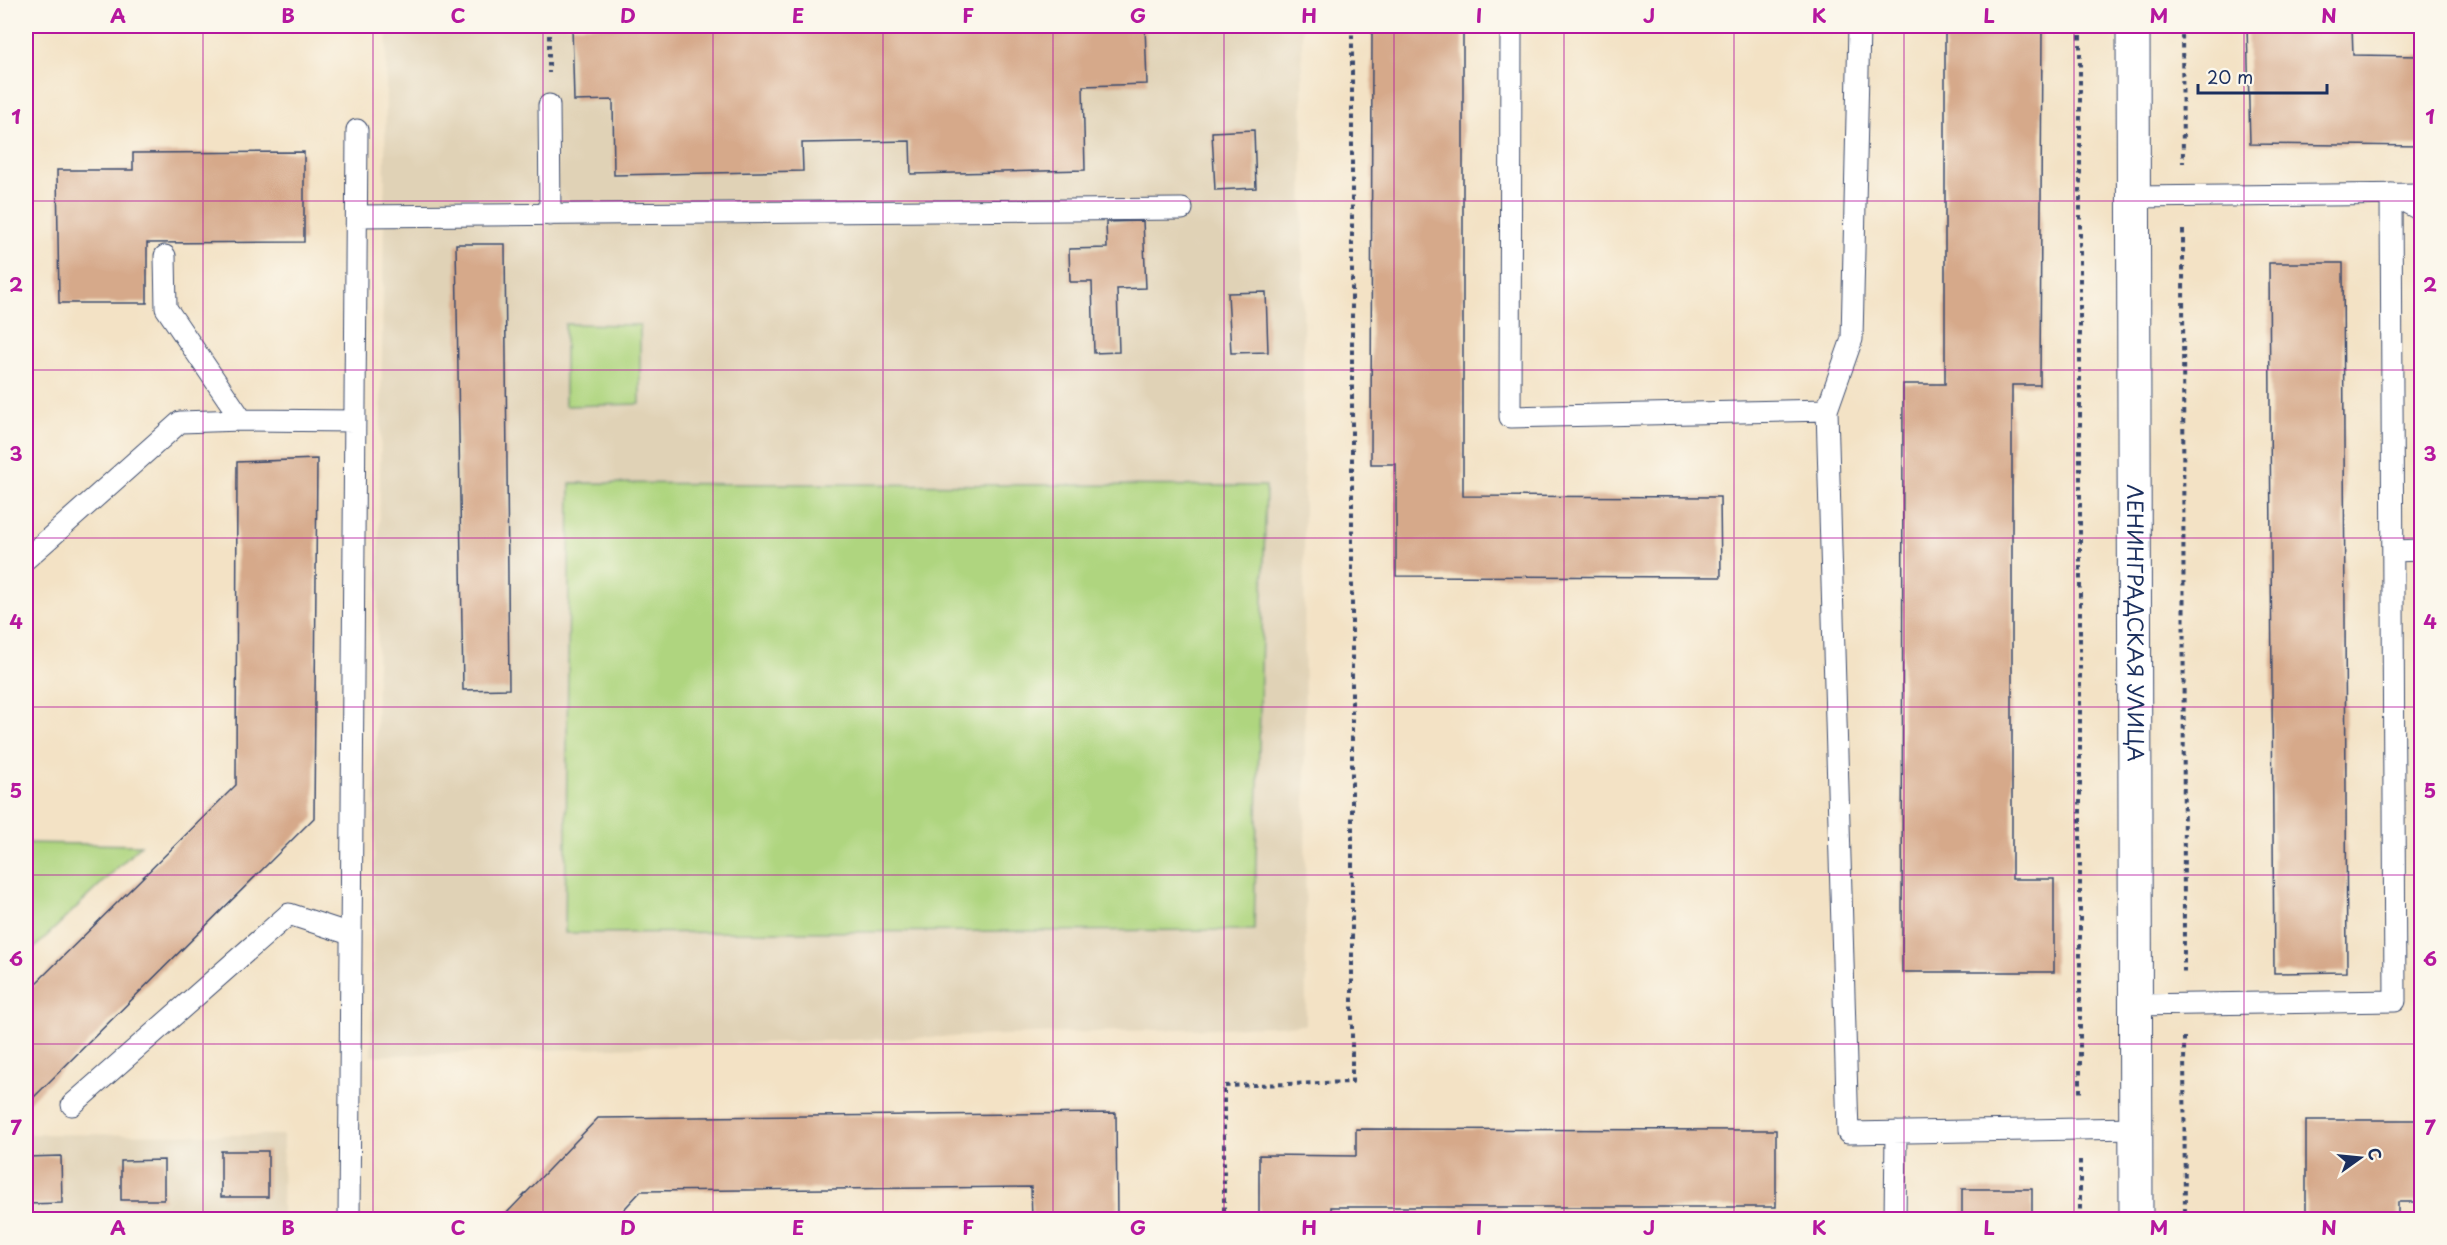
<svg xmlns="http://www.w3.org/2000/svg" width="2447" height="1245" viewBox="0 0 2447 1245" font-family="'Playpen Sans',sans-serif">
	<style>
		.built { fill: #e0d2b6 }
		.green { fill: #afd57f; stroke: #65826e; stroke-width: 1.5 }
		.building { fill: #d6a98a }
		.lines { fill: none; stroke-linecap: round; stroke-linejoin: round }
		.service-casing { stroke: #3b4a6d; stroke-width: 23 }
		.tertiary-casing { stroke: #3b4a6d; stroke-width: 35 }
		.path { stroke: #3b4a6d; stroke-width: 4; stroke-dasharray: 4.5 4.5; stroke-linecap: butt }
		.service { stroke: #fff; stroke-width: 21 }
		.tertiary { stroke: #fff; stroke-width: 33 }
		.grid { fill: none; stroke: #b5179e; stroke-width: 1.5; stroke-opacity: 0.55 }
		.labels { text-anchor: middle; stroke-width: 6; stroke-linejoin: round; paint-order: stroke }
		.street-label { font-size: 21px; fill: #1b2f5e; stroke: #fbf7ec }
		.neatline { fill: none; stroke: #b5179e; stroke-width: 2 }
		.grid-label { font-size: 20px; text-anchor: middle; font-weight: bold; fill: #b5179e }
	</style>
	<rect width="100%" height="100%" fill="#fbf7ec"/>
	<filter id="ink" filterUnits="userSpaceOnUse"><feTurbulence type="fractalNoise" baseFrequency=".0167" numOctaves="2"/><feDisplacementMap in="SourceGraphic" scale="12" xChannelSelector="R" yChannelSelector="G"/><feConvolveMatrix kernelMatrix="1 2 1 2 8 2 1 2 1" color-interpolation-filters="sRGB"/></filter>
	<filter id="wash" filterUnits="userSpaceOnUse"><feTurbulence type="fractalNoise" baseFrequency=".008" numOctaves="4" result="noise"/><feDisplacementMap in="SourceGraphic" scale="24" xChannelSelector="R" yChannelSelector="G"/><feGaussianBlur stdDeviation="1.35" result="paint"/><feColorMatrix in="noise" values="0 0 0 0 0 0 0 0 0 0 0 0 0 0 0 0 0 1.4 0 .05"/><feComposite in="paint" operator="in"/></filter>
	<g filter="url(#wash)">
		<rect width="100%" height="100%" fill="#f3e2c5"/>
		<path class="built" d="M387 26H1302L1306 1025 371 1056Z
			M26 1134 283 1135 282 1219 26 1220Z"/>
		<path class="green" d="M565 324 640 325V404L565 406Z
			M570 483 1266 486 1254 930 565 933Z
			M26 843 141 845 26 956Z"/>
		<g id="blocks">
			<path class="building" d="M572 26H1145L1147 84 1083 86 1085 170 911 174 910 141 802 143 803 171 614 175 613 100 574 101Z
				M1372 26H1463V496L1720 497 1721 577 1396 576V464H1371Z
				M1945 26H2042L2040 385H2012V879H2054V972H1902L1903 384H1945Z
				M2247 26H2352L2353 55 2422 56V146L2250 144Z
				M1254 130 1256 188 1215 190 1212 132Z
				M304 152V242L147 243V303H59L57 170H133V153Z
				M1143 221 1146 288 1117 289 1119 352 1094 353 1092 282H1070L1069 249 1107 248 1106 222Z
				M456 244H505L509 689 463 690Z
				M2269 263H2343L2347 972 2274 973Z
				M1266 292 1268 352 1231 353 1228 293Z
				M317 459 314 818 26 1105V993L236 785 237 462Z
				M1116 1113 1117 1220H1032L1031 1187 641 1191 614 1220H500L598 1118Z
				M2306 1120H2422V1202H2398V1220H2306Z
				M1356 1129 1776 1130V1207H1331V1220H1259V1155L1356 1156Z
				M221 1151H268V1197H221Z
				M61 1156 62 1203 26 1204V1157Z
				M164 1160V1200H121V1161Z
				M1962 1189H2032V1220H1962Z"/>
		</g>
	</g>
	<g filter="url(#ink)">
		<use href="#blocks" fill-opacity="0" stroke="#3b4a6d" stroke-width="1.5"/>
		<g class="lines">
			<defs>
				<path id="service" d="M1511 26 1510 417 1827 410 1848 1133 2135 1128
					M549 105 550 215
					M2133 197 2422 194
					M357 216 1182 209
					M165 256 166 308 242 420
					M1827 410 1852 339 1859 26
					M2394 551 2422 550
					M26 559 180 422 242 420 355 421
					M2135 1005 2395 1001 2391 194 2422 211
					M72 1105 289 914 350 934
					M349 1220 357 130
					M1895 1220 1896 1132"/>
				<g id="tertiary">
					<path id="s1" d="M2133 26 2136 1220"/>
				</g>
			</defs>
			<use href="#service" class="service-casing"/>
			<use href="#tertiary" class="tertiary-casing"/>
			<path class="path" d="M549 26V73
				M2080 26V1096
				M2182 26 2183 163
				M2183 230 2184 973
				M2184 1037 2185 1220
				M2080 1160V1220
				M1224 1220V1086L1352 1082V26"/>
			<use href="#service" class="service"/>
			<use href="#tertiary" class="tertiary"/>
		</g>
	</g>
	<path class="grid" d="M203 26V1220M373 26V1220M543 26V1220M713 26V1220M883 26V1220M1053 26V1220M1224 26V1220M1394 26V1220M1564 26V1220M1734 26V1220M1904 26V1220M2074 26V1220M2244 26V1220M26 201H2422M26 370H2422M26 538H2422M26 707H2422M26 875H2422M26 1044H2422"/>
	<g class="labels">
		<g class="street-label">
			<text dy="7" stroke="none"><textPath href="#s1" startOffset="597">ЛЕНИНГРАДСКАЯ УЛИЦА</textPath></text>
		</g>
	</g>
	<rect width="2447" height="1245" fill="none" stroke="#fbf7ec" stroke-width="66"/>
	<g transform="translate(2360 1158) rotate(75)" stroke="#fbf7ec" stroke-width="4.5" paint-order="stroke">
	<path d="M0-4.5L10 22L0 15L-10 22Z" fill="#1b2f5e"/>
	<text y="-9" font-size="16" font-weight="bold" text-anchor="middle" fill="#1b2f5e">С</text>
	</g>
	<path d="M2198 84v9h129v-9" fill="none" stroke="#1b2f5e" stroke-width="3"/>
	<text x="2207" y="84" font-size="18" fill="#1b2f5e" stroke="#fbf7ec" stroke-width="4.5" paint-order="stroke">20 m</text>
	<rect x="33" y="33" width="2381" height="1179" class="neatline"/>
	<g class="grid-label">
		<text x="118" y="23">A</text>
		<text x="288" y="23">B</text>
		<text x="458" y="23">C</text>
		<text x="628" y="23">D</text>
		<text x="798" y="23">E</text>
		<text x="968" y="23">F</text>
		<text x="1138" y="23">G</text>
		<text x="1309" y="23">H</text>
		<text x="1479" y="23">I</text>
		<text x="1649" y="23">J</text>
		<text x="1819" y="23">K</text>
		<text x="1989" y="23">L</text>
		<text x="2159" y="23">M</text>
		<text x="2329" y="23">N</text>
		<text x="16" y="124">1</text>
		<text x="2430" y="124">1</text>
		<text x="16" y="292">2</text>
		<text x="2430" y="292">2</text>
		<text x="16" y="461">3</text>
		<text x="2430" y="461">3</text>
		<text x="16" y="629">4</text>
		<text x="2430" y="629">4</text>
		<text x="16" y="798">5</text>
		<text x="2430" y="798">5</text>
		<text x="16" y="966">6</text>
		<text x="2430" y="966">6</text>
		<text x="16" y="1135">7</text>
		<text x="2430" y="1135">7</text>
		<text x="118" y="1235">A</text>
		<text x="288" y="1235">B</text>
		<text x="458" y="1235">C</text>
		<text x="628" y="1235">D</text>
		<text x="798" y="1235">E</text>
		<text x="968" y="1235">F</text>
		<text x="1138" y="1235">G</text>
		<text x="1309" y="1235">H</text>
		<text x="1479" y="1235">I</text>
		<text x="1649" y="1235">J</text>
		<text x="1819" y="1235">K</text>
		<text x="1989" y="1235">L</text>
		<text x="2159" y="1235">M</text>
		<text x="2329" y="1235">N</text>
	</g>
</svg>
